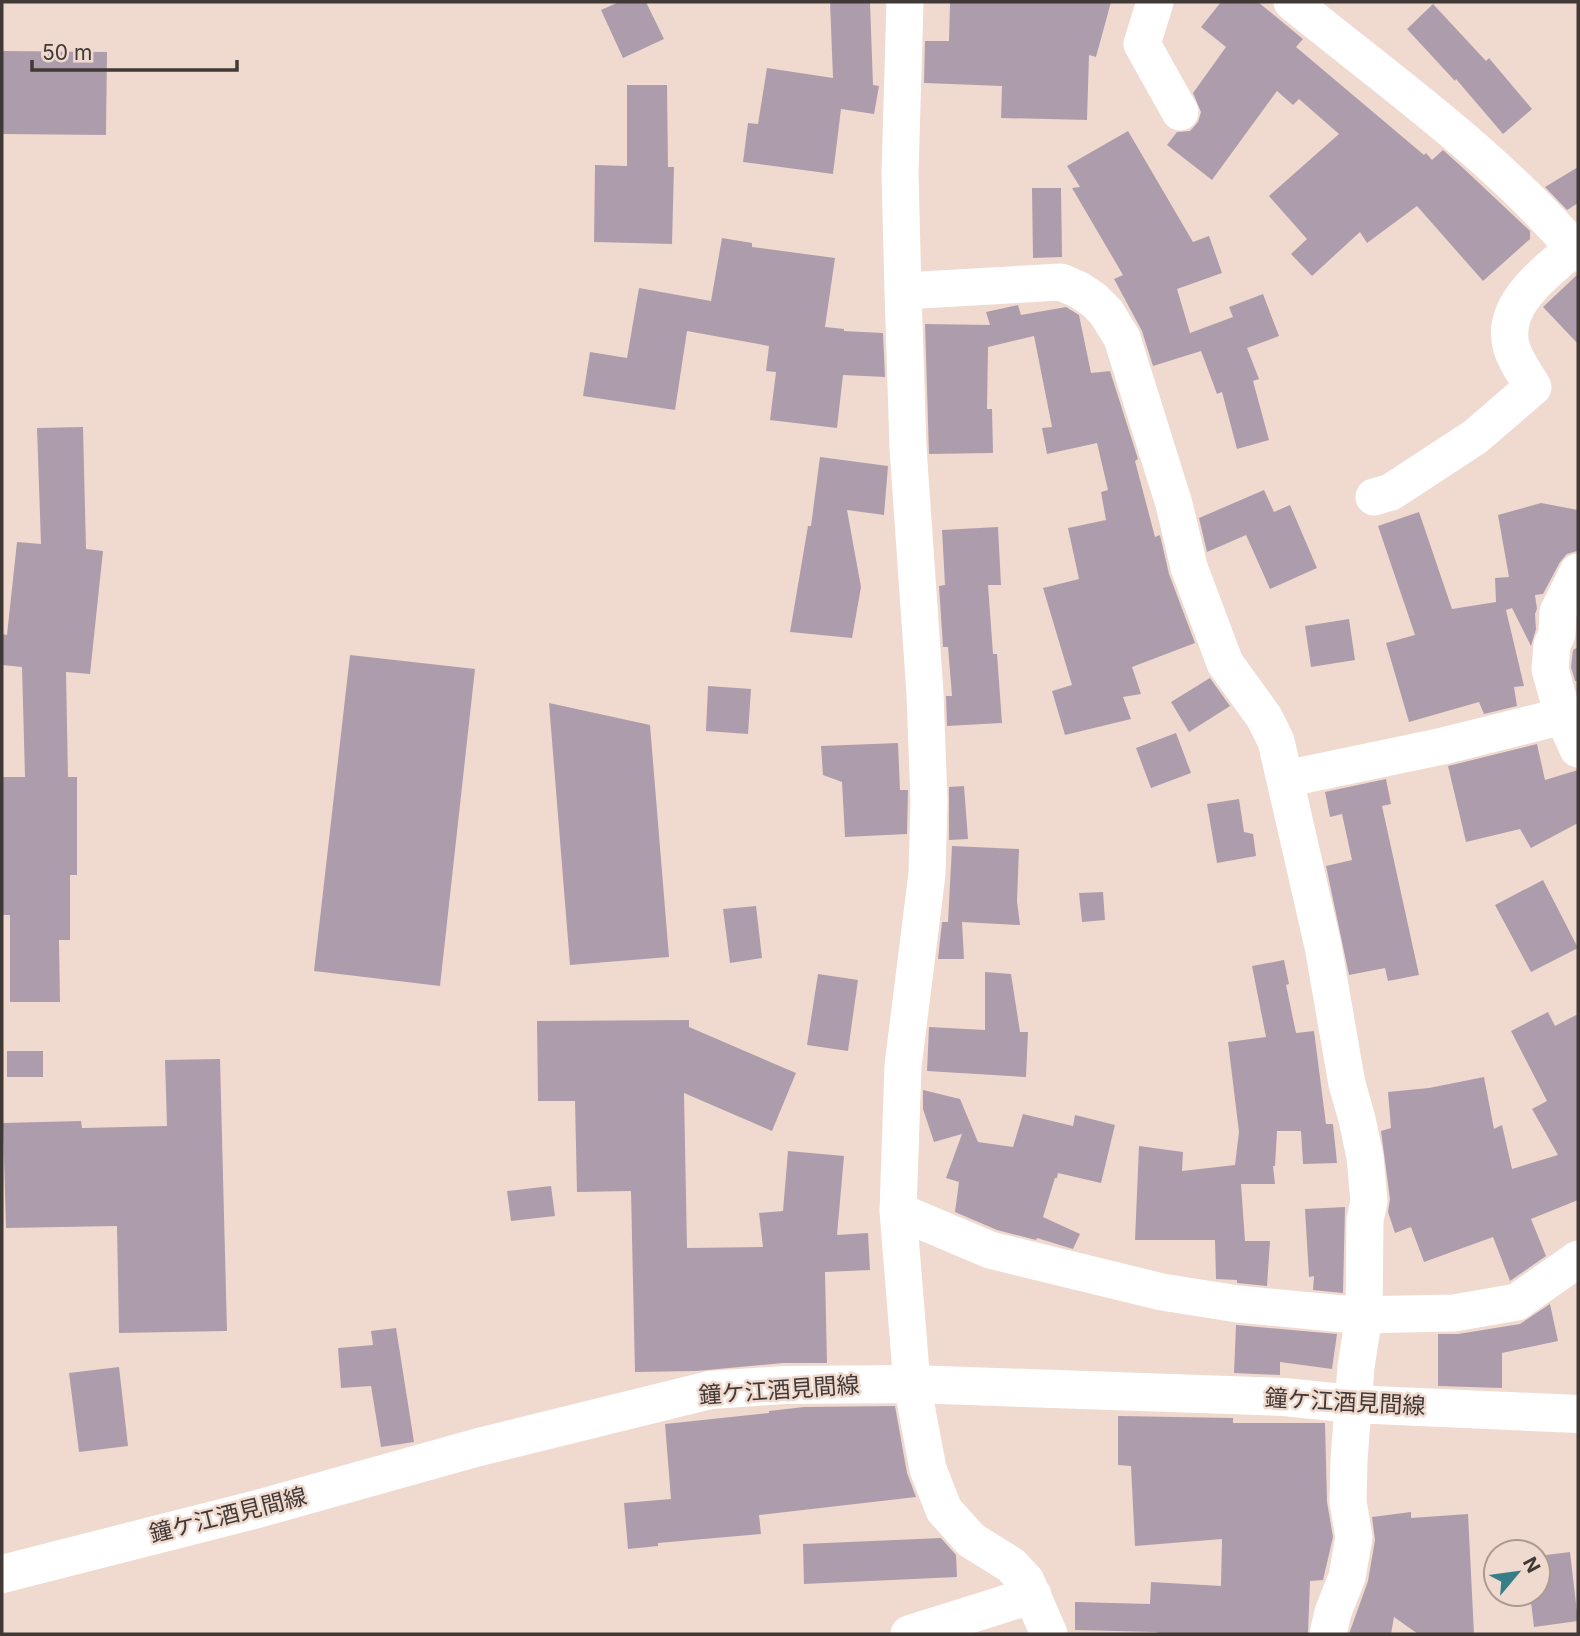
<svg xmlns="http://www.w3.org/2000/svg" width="1580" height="1636" viewBox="0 0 1580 1636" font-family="Inter,'Noto Sans JP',sans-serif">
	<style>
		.building { fill: #ad9dac }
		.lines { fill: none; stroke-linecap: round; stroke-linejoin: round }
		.minor { stroke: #fff; stroke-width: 37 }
		.major { stroke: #fff; stroke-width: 38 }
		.labels { text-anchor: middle; stroke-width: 5; stroke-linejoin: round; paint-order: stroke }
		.street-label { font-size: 23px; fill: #413935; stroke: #f0dacf }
	</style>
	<rect width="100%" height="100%" fill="#f0dacf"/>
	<path class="building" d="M619 2H646L664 39 623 58 601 10Z
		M830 2H870L873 85 879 86 874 114 841 109 833 174 743 162 748 123 758 124 767 68 833 78Z
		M950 2H1111L1096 57 1089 55 1087 120 1001 118 1002 86 924 83 925 41H949Z
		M1221 2H1258L1303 39 1296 47 1424 155 1426 153 1432 160 1443 150 1463 168 1530 231V239L1483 281 1417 206 1367 243 1360 232 1312 276 1291 254 1307 239 1269 196 1339 134 1299 99 1293 105 1277 91 1212 180 1167 145 1177 132 1190 131 1198 122 1201 112 1193 93 1226 47 1201 27Z
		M1433 4 1486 61 1489 58 1532 109 1503 134 1456 79 1455 81 1407 29Z
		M2 51 107 52 106 135 2 134Z
		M627 85H667L668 167H674L672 244 594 242 595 165 627 166Z
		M1128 131 1193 242 1209 236 1222 273 1177 289 1190 333 1233 317 1229 307 1263 294 1279 336 1247 348 1259 379 1253 381 1269 440 1237 449 1222 392 1217 394 1201 351 1153 366 1142 331 1114 279 1123 275 1072 188 1080 187 1067 166Z
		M1578 167V203L1567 210 1545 187Z
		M1032 188H1061L1062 257 1033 258Z
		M722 238 752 243V247L835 258 825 327 844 329V331L883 333 885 377 843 375 837 428 770 420 776 372 766 371 769 346 687 331 675 410 583 396 590 352 627 358 639 288 711 301Z
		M1578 274V344L1543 307Z
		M1018 305 1021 315 1066 307 1079 315 1091 373 1110 371 1138 459 1135 461 1155 537 1160 535 1169 574 1195 643 1132 667 1141 694 1123 697 1131 719 1065 735 1052 691 1072 685 1043 588 1079 579 1068 528 1106 520 1101 492 1108 490 1097 443 1047 454 1042 428 1052 427 1034 336 988 347 987 409H992L993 453 929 454 925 324 990 325 986 312Z
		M83 427 86 549 103 551 90 674 66 672 68 777H77V875H70V940H59L60 1002H10V915H3L2 777H25L22 667 2 665V634L7 635 17 542 41 544 37 428Z
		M820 457 888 466 884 515 847 510 861 587 852 638 790 632 808 526H811Z
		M1264 490 1274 512 1290 505 1317 568 1270 589 1246 535 1207 552 1199 518Z
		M1541 503 1578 510V540L1577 551 1567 554 1560 562 1543 594 1535 595 1537 609 1535 614 1536 629 1531 646 1512 608 1506 610 1524 686 1514 687 1517 706 1484 714 1479 702 1409 722 1386 643 1415 635 1378 526 1419 512 1452 609 1496 602 1495 578 1509 577 1498 515Z
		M998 527 1001 585H988L993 654H997L1002 723 947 726 946 696H952L948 647H943L939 586 945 585 942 530Z
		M1349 619 1355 660 1311 667 1305 626Z
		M1578 647V681H1575L1571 667 1573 650Z
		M350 655 475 669 440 986 314 971Z
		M1210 678 1230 706 1189 732 1171 702Z
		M708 686 751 689 748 734 706 731Z
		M549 703 650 725 669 957 570 965Z
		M1176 733 1191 773 1151 788 1136 748Z
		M898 743 900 790H908L907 834 845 837 842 782 823 775 821 746Z
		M1537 744 1545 780 1578 770V823L1531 848 1520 829 1466 842 1448 766Z
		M1386 779 1391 804 1382 806 1419 975 1388 981 1385 968 1349 975 1326 866 1352 860 1342 814 1330 817 1325 792Z
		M964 786 968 839 949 840V787Z
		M1239 799 1244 832 1253 834 1256 856 1217 863 1207 804Z
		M952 846 1019 849 1017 901 1020 925 962 922 964 959H938L942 922H957H948Z
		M1543 880 1578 948 1531 972 1495 905Z
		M1103 892 1105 920 1082 922 1079 893Z
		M756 906 762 958 730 963 723 909Z
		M1284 960 1289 984 1286 985 1296 1033 1314 1031 1326 1124H1333L1337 1163 1303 1164 1301 1131H1277L1275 1166H1273L1275 1184H1241L1245 1241H1270L1267 1286 1237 1283V1280L1216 1279 1215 1240H1135L1139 1146 1183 1152 1182 1171 1235 1165 1239 1132 1228 1042 1266 1037 1252 966Z
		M985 972 1011 974 1020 1032H1028L1026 1077 927 1071 929 1027 985 1030Z
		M818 974 858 980 848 1051 807 1045Z
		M1548 1012 1555 1026 1578 1014V1200L1531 1219 1546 1256 1510 1281 1493 1237 1424 1262 1411 1227 1395 1233 1388 1212 1390 1199 1381 1131 1391 1128 1388 1092 1429 1088 1484 1077 1494 1129 1502 1125 1512 1169 1558 1155 1532 1109 1547 1101 1511 1031Z
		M689 1020V1027L796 1073 772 1131 684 1093 687 1248 763 1247 759 1213 783 1211 788 1151 844 1156 837 1235 868 1233 870 1270 825 1272 827 1363H783L696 1371 635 1372 631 1191 577 1192 575 1101H538L537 1021Z
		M7 1051H43V1077H7Z
		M220 1059 227 1331 119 1333 117 1226 6 1228 3 1123 81 1121 82 1128 167 1126 165 1060Z
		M923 1090 960 1099 978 1142 1013 1147 1023 1114 1073 1126 1075 1115 1115 1125 1101 1183 1058 1173 1057 1178H1055L1043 1217 1080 1234 1073 1249 1037 1238 1036 1240 997 1230 955 1212 959 1182 946 1178 962 1134 934 1142 923 1109Z
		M551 1186 555 1216 511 1221 507 1191Z
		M1345 1207 1343 1293 1313 1290 1314 1276 1309 1277 1305 1209Z
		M1550 1304 1558 1341 1502 1353V1388L1438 1386V1334H1458L1520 1324Z
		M1236 1325 1337 1334 1332 1369 1280 1362V1375L1234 1373Z
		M396 1328 414 1442 381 1447 371 1386 341 1388 338 1348 373 1345 371 1331Z
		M119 1367 128 1446 79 1452 69 1373Z
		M895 1406 907 1473 916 1497 759 1515 761 1534 658 1543V1546L628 1549 624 1503 671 1499 665 1424 769 1413V1411L804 1407Z
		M1118 1416 1233 1418V1423H1325L1327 1502 1333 1537 1323 1580 1310 1581 1308 1634H1157V1632L1075 1630V1602L1150 1604 1151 1582 1221 1586 1222 1539 1135 1546 1131 1466 1118 1465Z
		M1411 1512V1518L1468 1514 1474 1634H1418L1394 1617 1391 1634H1349L1368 1581 1375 1540 1372 1517Z
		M941 1538 956 1555 957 1577 804 1584 803 1544Z
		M1570 1552 1578 1621 1534 1627 1530 1594H1538V1556Z"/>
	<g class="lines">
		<path class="minor" d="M905 2 900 174 903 291 908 448 925 694 929 801 927 874 903 1066 898 1211 912 1384 928 1469 944 1510 971 1540 1011 1565 1026 1581 1049 1634
			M1155 2 1142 44 1180 112
			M1292 2C1390 82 1496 156 1578 253
			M903 291 1061 282 1079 290 1094 300 1106 312 1122 338 1174 504 1189 567 1225 663 1264 717 1276 741 1323 946 1347 1084 1357 1119 1365 1157 1369 1201 1365 1220 1364 1315 1356 1367 1349 1460 1348 1502 1354 1537 1347 1577 1333 1612 1328 1634
			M1374 497 1391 492 1475 437 1533 387C1526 375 1516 362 1512 349 1498 306 1546 272 1574 248
			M1578 572 1558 612 1557 634 1552 645 1550 669 1563 716 1578 749
			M1285 779 1443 746 1563 716
			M898 1211 990 1250 1162 1292 1238 1304 1354 1315 1454 1313 1517 1302 1578 1259
			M909 1634 1033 1595"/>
		<path class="major" d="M2 1574 261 1508 479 1447 710 1390 784 1385 912 1384 1284 1397 1352 1404 1578 1414"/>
	</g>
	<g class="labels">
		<g class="street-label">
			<text transform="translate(779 1390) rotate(-4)" y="8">鐘ケ江酒見間線</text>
			<text transform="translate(1345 1402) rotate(3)" y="8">鐘ケ江酒見間線</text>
			<text transform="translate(228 1515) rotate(-14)" y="8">鐘ケ江酒見間線</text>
		</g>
	</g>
	<rect width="1580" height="1636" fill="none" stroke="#413935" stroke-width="7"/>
	<g transform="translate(1517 1573) rotate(61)"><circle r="33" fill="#f0dacf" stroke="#aa9a91" stroke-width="2"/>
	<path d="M0-5L12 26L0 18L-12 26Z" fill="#377e87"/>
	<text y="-10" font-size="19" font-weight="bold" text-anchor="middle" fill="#413935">N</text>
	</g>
	<path d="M32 60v10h205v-10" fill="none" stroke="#413935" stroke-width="3.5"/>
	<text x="42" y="60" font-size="21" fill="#413935" stroke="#f0dacf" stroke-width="5" paint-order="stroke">50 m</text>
</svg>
